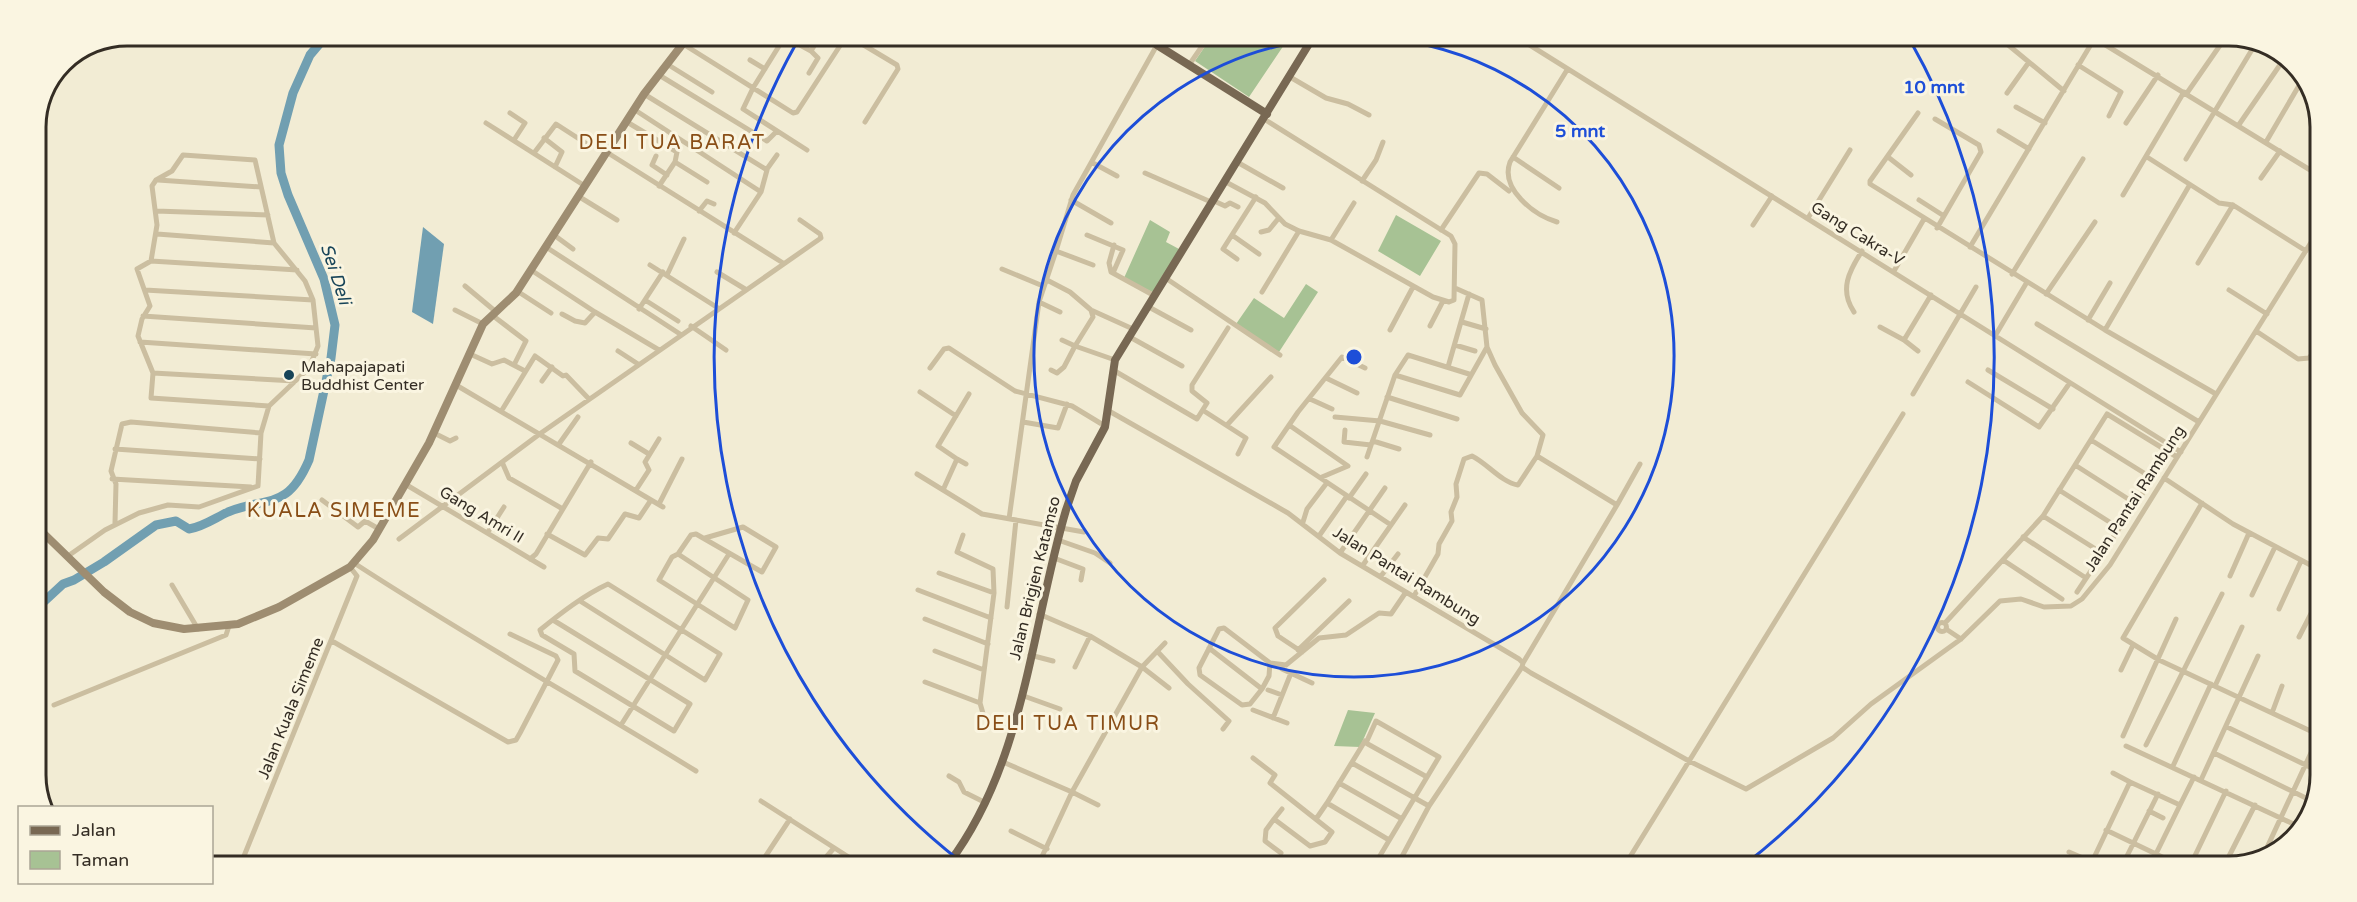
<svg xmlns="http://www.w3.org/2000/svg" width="2357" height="902" viewBox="0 0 2357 902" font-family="'Varela Round',sans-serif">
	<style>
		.green { fill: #a7c294 }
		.water { fill: #719fb1 }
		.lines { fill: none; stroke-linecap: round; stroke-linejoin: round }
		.river { stroke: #719fb1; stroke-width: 9 }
		.street { stroke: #cbbea0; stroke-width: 5 }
		.secondary { stroke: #9e8d71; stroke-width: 8 }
		.primary { stroke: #786853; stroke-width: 8 }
		.ring { fill: none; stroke: #1d4ed8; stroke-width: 3 }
		.poi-dot { fill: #174458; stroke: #faf5e1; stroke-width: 2 }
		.labels { text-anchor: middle; stroke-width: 6; stroke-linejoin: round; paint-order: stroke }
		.street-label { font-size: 16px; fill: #342d24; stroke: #faf5e1 }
		.poi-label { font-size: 16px; fill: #342d24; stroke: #faf5e1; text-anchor: start }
		.water-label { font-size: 18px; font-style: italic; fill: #174458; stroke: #faf5e1 }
		.quarter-label { font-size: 20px; letter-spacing: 1.5px; fill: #894e17; stroke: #faf5e1 }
		.rim { fill: none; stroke: #342d24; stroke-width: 3 }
		.centre { fill: #1d4ed8; stroke: #faf5e1; stroke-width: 3 }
		.ring-label { font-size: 18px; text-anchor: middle; font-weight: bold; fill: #1d4ed8; stroke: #faf5e1; stroke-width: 6; stroke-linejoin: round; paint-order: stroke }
	</style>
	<rect width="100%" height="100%" fill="#f2ecd4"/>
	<path class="green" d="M1210 39H1288L1249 97 1195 61Z
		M1396 215 1441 241 1420 276 1378 251Z
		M1150 220 1170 232 1166 242 1179 249 1154 293 1124 278Z
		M1306 284 1318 292 1279 352 1236 324 1254 298 1284 318Z
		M1348 710 1375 713 1360 747 1334 746Z"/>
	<path class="water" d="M423 227 444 244 433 324 412 312Z"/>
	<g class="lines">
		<path class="river" d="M36 609 63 584 74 580 104 562 156 525 176 521 189 529C203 527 215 518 228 512 268 496 287 511 309 460L331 358 335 325 324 279 288 195 281 173 279 145 293 93 310 55 326 36"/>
		<path class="street" d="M766 37 780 44
			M784 38 753 88 743 109 807 150
			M852 38 897 65 898 69 865 122
			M1520 39 2181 452
			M2099 41 2320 176
			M2252 41 2302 72
			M683 44 793 113 797 112 845 38
			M1789 44 1792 40
			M2007 44 2064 91
			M800 45 811 51
			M750 60 765 69
			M667 64 712 92
			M1189 65 1207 39
			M2078 65 2121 92 2109 116
			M809 73 818 58 811 51 819 38
			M659 75 767 141 776 132
			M1290 77 1326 98 1348 104 1369 115
			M2007 93 2029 62
			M2187 93 2223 41
			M644 94 767 170 761 192 734 233
			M2016 107 2045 123
			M635 110 761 192
			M510 113 525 123 514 140
			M1918 113 1870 181V184L2105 330 2216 394
			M1935 119 1979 145 1981 152 1937 228
			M627 122 677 152 675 162 707 182
			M486 123 585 186
			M2126 123 2158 75
			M2238 126 2284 59
			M1999 131 2029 149
			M544 138 562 152 555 167
			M2266 142 2304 77
			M534 153 556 124 587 144
			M608 153 783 263
			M656 156 652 165 667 175
			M1513 157 1559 188
			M1888 157 1911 175
			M2147 157 2219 203 2233 205 2306 251
			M2186 159 2256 43
			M1237 162 1283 188
			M1093 163 1117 176
			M767 169 777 155
			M1145 173 1211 202
			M2261 178 2280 151
			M158 180 261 187
			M1224 181 1265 203 1285 224 1299 231 1331 240 1433 297 1449 302 1454 300 1455 244 1451 236 1264 119
			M1362 181 1376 160 1383 142
			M659 186 675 162
			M2123 195 2184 92
			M578 196 617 220
			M1071 200 1111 223
			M1212 200 1225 206 1230 203 1238 207
			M1919 200 1944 216
			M156 211 268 215
			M699 211 707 201 714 204
			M1808 218 1850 150
			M1557 222C1534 215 1500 189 1510 162L1567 70
			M1753 225 1772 196
			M1441 230 1479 173 1487 174 1509 191
			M1261 232 1269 230 1278 219
			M157 234 274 243
			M554 235 573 249
			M1087 235 1123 250 1113 273
			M1232 235 1259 254
			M1331 240 1354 203
			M1114 245 1109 263 1111 272 1153 295
			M546 247 680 334
			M1970 247 2093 41
			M1056 251 1039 302 1060 312
			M1237 259 1223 249 1256 197
			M151 261 297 270
			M2198 263 2233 205
			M650 265 718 308
			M1093 265 1056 251 1073 195 1157 45
			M1002 269 1043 286
			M531 270 595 312 659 350
			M1894 271 1924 219
			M717 272 745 289
			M2012 274 2083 159
			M667 275 684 239
			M1164 277 1280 355
			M1045 279 1070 292 1091 310 1133 329
			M465 286 495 311
			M1455 288 1482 300 1487 347 1495 365 1522 413 1543 435 1537 456 1617 505 1640 464
			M145 290 313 300
			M2229 290 2267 314
			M517 291 551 313
			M1262 292 1299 231
			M2046 294 2095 222
			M645 300 678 321
			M1147 306 1191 330
			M639 309 663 272
			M455 310 483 324
			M1854 312C1839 290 1849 271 1862 251
			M562 314 575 321 585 323 595 312
			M492 315 526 341 514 365
			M143 316 316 328
			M2088 320 2110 283
			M1462 322 1486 329
			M2037 324 2199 422
			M691 326 726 350
			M1430 326 1443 301
			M1880 327 1904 340 1931 295
			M1390 330 1413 287
			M2105 330 2189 186
			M2256 331 2298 359 2309 358 2319 345
			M1128 336 1182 366
			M1995 336 2027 282
			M1062 340 1075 346 1093 317 1091 310
			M1904 340 1918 351
			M140 342 316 354
			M1455 345 1475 351
			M618 351 638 364
			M470 354 492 364 504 360 525 371
			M1448 367 1469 294
			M930 368 944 349 949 348 1015 391 1072 406 1105 426
			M1365 368 1342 357 1298 412 1274 447 1391 525
			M1051 370 1057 373 1064 367 1075 346 1115 360
			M1113 370 1197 419 1207 403 1192 391V385L1228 328
			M1988 370 2053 409
			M153 373 295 381
			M1395 375 1460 395 1487 347
			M1326 378 1357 393
			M542 381 552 367
			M1968 382 2039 427 2069 384
			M456 385 663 507
			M920 392 956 416
			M1913 394 1976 287
			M1387 397 1457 419
			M1310 399 1332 409
			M502 410 535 356 563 376 566 375 589 399
			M1109 411 1288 513 1340 553 1519 659 1523 663 1522 667 1531 673 1689 761 1746 789 1833 738 1871 704 1961 639 2000 601 2021 599 2044 607 2071 606 2082 599 2110 565 2320 228
			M1204 411 1246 438 1238 454
			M1335 417 1380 421 1430 435
			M1023 422 1058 428 1067 404
			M1227 425 1271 377
			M1289 425 1348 466 1322 477
			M1345 430 1344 442 1371 445
			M434 433 450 441 456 438
			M1373 441 1399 449
			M631 443 649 454
			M559 444 578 417
			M115 449 260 459
			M1367 457 1395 375 1408 355 1469 374
			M957 459 966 464
			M502 462 509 478 561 508
			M2075 465 2136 504 2152 478 2091 440
			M917 474 982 514 1084 532
			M2164 478 2233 524 2318 569
			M112 479 251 487
			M405 484 544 567
			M636 490 649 470 645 462 659 439
			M943 490 957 459 938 446 969 394
			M2059 490 2119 528
			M1349 498 1366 474
			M322 500 358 527 365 521 379 529
			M2202 503 2123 638 2159 660 2317 734
			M659 504 682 459
			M2043 516 2102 553
			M1009 519 1039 302
			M1303 522 1307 509 1326 484
			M115 523 116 484 111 471 122 424 131 422 261 433
			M488 532 504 507
			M547 534 585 555 598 538 608 539 625 514 639 518 651 500
			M963 535 957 552 993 569 994 593 980 703 984 717 1013 728
			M1319 536 1347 496
			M2023 537 2086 578
			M399 539 541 433 821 238 820 234 800 220
			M1058 540 1095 553 1110 563
			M1340 553 1385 488
			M678 554 672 557 659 580 735 628 748 600 678 554 691 535 696 534 762 572 776 547 743 527 705 538
			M68 556 105 530 139 513 168 505 199 507 258 486 261 433 269 406 309 368 318 346 313 300 305 281 274 243 255 160 183 155 172 171 156 180 152 186 157 225 151 261 137 269 150 306 142 319 138 336 153 373 151 398 269 406
			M1054 558 1083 569 1081 580
			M530 559 536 554 591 462
			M2003 560 2062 599
			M354 563C466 636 582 701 696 771
			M1363 565 1405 505
			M939 573 994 593
			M1381 576 1398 554
			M2230 576 2249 533
			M172 585 198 629
			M918 590 991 618
			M2077 592 2132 509
			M2252 595 2275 547
			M1414 596 1438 554 1439 544 1452 521 1451 512 1457 497 1456 484 1464 459 1472 456C1488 464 1501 482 1518 485L1537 456
			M1007 607 1016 520
			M2279 609 2301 561
			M1039 614 1090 636 1142 667 1072 792 1098 805
			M925 619 988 644
			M553 620 690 704 674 731 575 671 574 654 542 635 540 630C561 613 584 595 608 584L720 654 705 680 580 601
			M1937.5 627a4.5 4.5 0 1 1 9 0a4.5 4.5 0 1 1-9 0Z
			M1945 623 2043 516 2107 414 2177 457
			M1946 629 1961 639
			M2299 637 2317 602
			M332 641 508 742 516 740 520 733 558 660 556 656 510 634
			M1165 643 1142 667 1169 688
			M1209 648 1262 689 1269 676 1270 663
			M1298 650 1349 601
			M935 651 984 670
			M1157 651 1188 684 1229 721 1223 729
			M1302 652 1278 636 1275 628 1324 580
			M1030 655 1053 661
			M1523 663 1617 505
			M1283 665 1282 669 1312 683
			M1075 667 1090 636
			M2121 670 2133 645
			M925 682 980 703
			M2215 686 2242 627
			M1262 689 1250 704 1242 705 1200 675 1199 668 1219 629 1224 628 1270 663 1286 665 1319 638 1346 635 1379 613 1391 614 1406 592
			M1268 690 1282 695
			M1021 695 1060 709
			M54 705 226 635 229 626
			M1253 710 1287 723
			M2272 713 2282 686
			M1273 718 1291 673
			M621 725 729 554
			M2227 727 2316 770
			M2123 736 2176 619
			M2146 745 2222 594
			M2126 746 2300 827
			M2214 753 2316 803
			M1253 758 1275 775 1270 783 1332 832 1325 842 1310 846 1274 819 1266 830 1265 841 1281 853
			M1003 762 1072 792 1039 863
			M1352 763 1429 806
			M2173 766 2211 684
			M2113 773 2130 782
			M949 776 959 782 964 792 986 803
			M2201 780 2258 656
			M1339 783 1402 819
			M761 801 858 863
			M1327 803 1365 741
			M2149 811 2163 818
			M1274 819 1282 809
			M1316 819 1327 803 1389 840
			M2106 830 2181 866
			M1011 831 1047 849
			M2069 852 2092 862
			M2264 854 2316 742
			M242 861 357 576 350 567
			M761 863 790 819
			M821 863 834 848
			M1375 864 1439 757 1376 721 1366 743 1427 777
			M1398 864 1429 806 1522 667
			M1625 865 1903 414
			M2090 866 2130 782 2180 805 2194 777
			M2122 866 2158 794
			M2150 866 2180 805
			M2190 866 2226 791
			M2224 866 2255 805"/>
		<path class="secondary" d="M36 526 104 592 130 612 153 623 184 629 238 624 279 607 350 567 373 540 429 443 483 324 516 293 644 94 688 37"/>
		<path class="primary" d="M1151 38 1157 45 1267 114
			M949 863C1025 762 1031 628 1066 510L1076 481 1105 427 1115 360 1312 39"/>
	</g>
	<g class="ring">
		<path d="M1390 39A320 320 0 1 1 1318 39"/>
		<path d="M960 861A640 640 0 0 1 797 42M1911 42A640 640 0 0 1 1744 865"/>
	</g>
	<circle class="poi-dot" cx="289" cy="375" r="6"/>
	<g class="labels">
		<g class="street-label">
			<text transform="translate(1858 233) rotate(32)" y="6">Gang Cakra-V</text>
			<text transform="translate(2134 498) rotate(-57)" y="6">Jalan Pantai Rambung</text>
			<text transform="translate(482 514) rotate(31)" y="6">Gang Amri II</text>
			<text transform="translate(1407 575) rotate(32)" y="6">Jalan Pantai Rambung</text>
			<text transform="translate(1034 578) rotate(-76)" y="6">Jalan Brigjen Katamso</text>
			<text transform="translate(290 708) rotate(-68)" y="6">Jalan Kuala Simeme</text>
		</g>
		<g class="poi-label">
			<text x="301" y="372">Mahapajapati<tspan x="301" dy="18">Buddhist Center</tspan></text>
		</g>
		<g class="water-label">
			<text transform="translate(336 274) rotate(72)" y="6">Sei Deli</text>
		</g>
		<g class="quarter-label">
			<text x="672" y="149">DELI TUA BARAT</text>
			<text x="334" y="517">KUALA SIMEME</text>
			<text x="1068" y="730">DELI TUA TIMUR</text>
		</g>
	</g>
	<path d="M0 0H2357V902H0ZM127 46H2229A81 81 0 0 1 2310 127V775A81 81 0 0 1 2229 856H127A81 81 0 0 1 46 775V127A81 81 0 0 1 127 46Z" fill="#faf5e1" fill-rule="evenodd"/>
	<path class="rim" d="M127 46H2229A81 81 0 0 1 2310 127V775A81 81 0 0 1 2229 856H127A81 81 0 0 1 46 775V127A81 81 0 0 1 127 46Z"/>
	<circle cx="1354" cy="357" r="9" class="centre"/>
	<g class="ring-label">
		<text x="1934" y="93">10 mnt</text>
		<text x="1580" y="137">5 mnt</text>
	</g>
	<rect x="18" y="806" width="195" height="78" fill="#faf5e1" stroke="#aba595" stroke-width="1.5"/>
	<rect x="30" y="826" width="30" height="9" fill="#786853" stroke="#aba595" stroke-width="1.5"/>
	<text x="72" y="836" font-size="18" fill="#342d24">Jalan</text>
	<rect x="30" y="851" width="30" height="18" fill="#a7c294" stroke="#aba595" stroke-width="1.5"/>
	<text x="72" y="866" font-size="18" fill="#342d24">Taman</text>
</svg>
